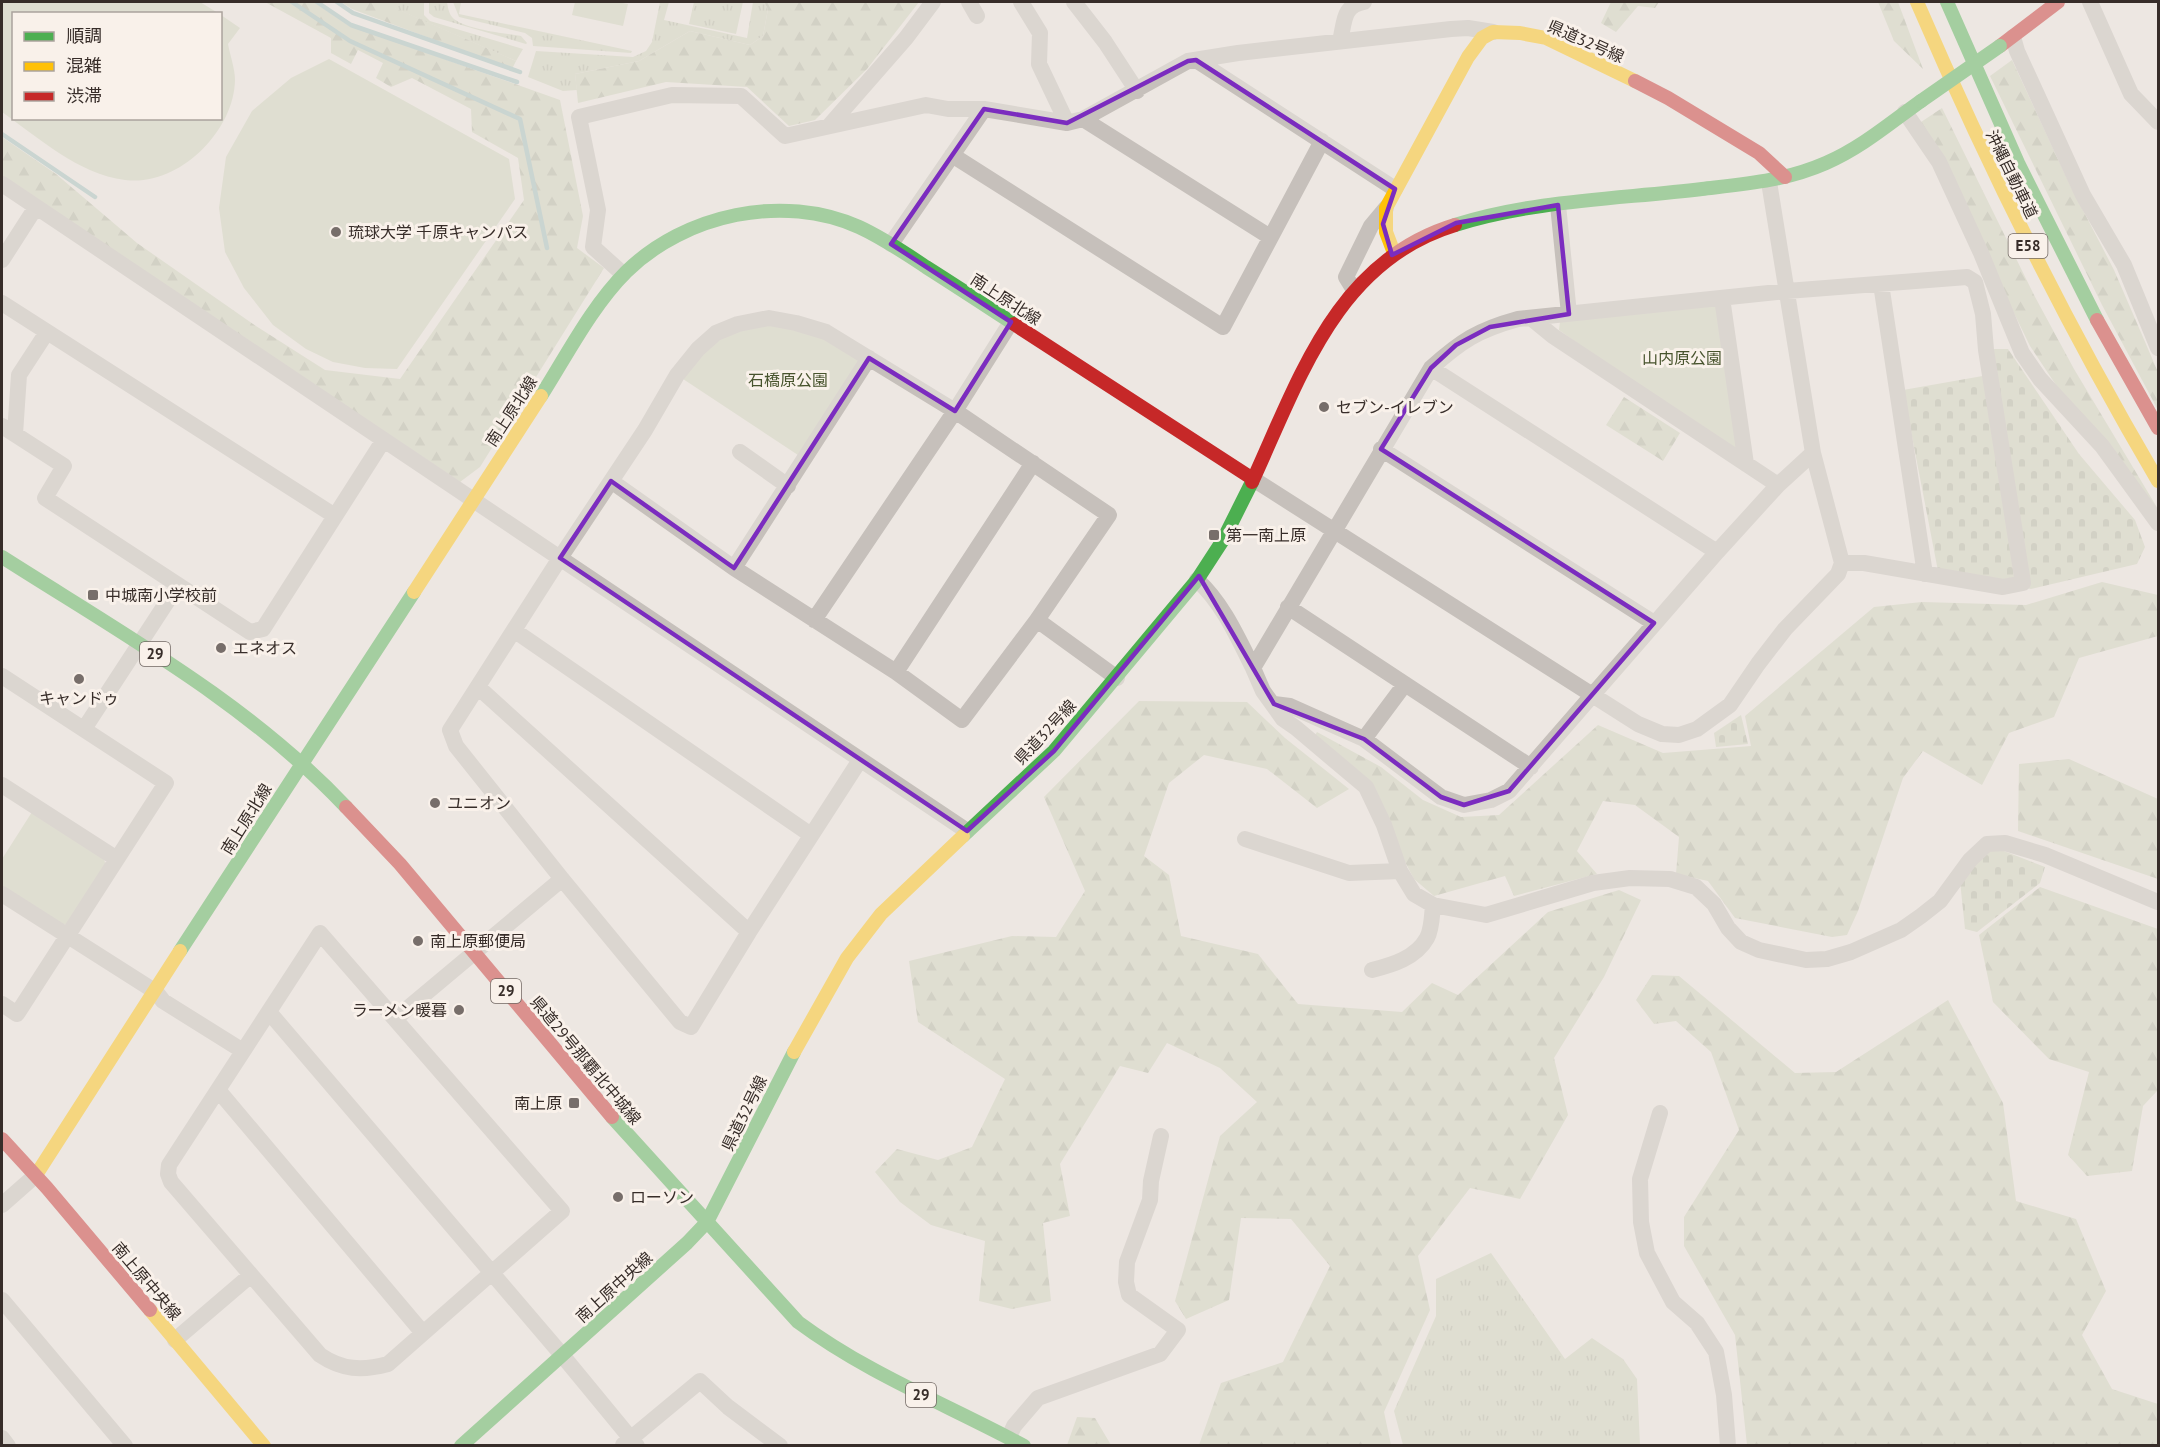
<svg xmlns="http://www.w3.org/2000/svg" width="2160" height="1447" viewBox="0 0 2160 1447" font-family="'PT Sans','Noto Sans JP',sans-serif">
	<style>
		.grass { fill: url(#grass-tufts) }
		.forest { fill: url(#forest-firs) }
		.cemetery { fill: url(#cemetery-stones) }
		.green { fill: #cfd2bd }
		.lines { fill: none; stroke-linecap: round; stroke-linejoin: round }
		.stream { stroke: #9fbebd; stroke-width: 4.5 }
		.street { stroke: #c6c0bb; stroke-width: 16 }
		.fast { stroke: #4caf50; stroke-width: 14 }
		.slow { stroke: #ffc107; stroke-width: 14 }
		.jam { stroke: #c62828; stroke-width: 14 }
		.fast-bridge { stroke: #4caf50; stroke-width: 14 }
		.marked { fill: none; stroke: #7b2cbf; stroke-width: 4.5; stroke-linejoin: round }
		.poi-dot { fill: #776e6a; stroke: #f9f1ea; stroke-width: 2 }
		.labels { text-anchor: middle; stroke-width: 6; stroke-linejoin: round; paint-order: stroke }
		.shield { fill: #f9f1ea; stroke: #716863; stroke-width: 1.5 }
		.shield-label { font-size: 15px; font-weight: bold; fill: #372d29 }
		.street-label { font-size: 16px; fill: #372d29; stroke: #f9f1ea }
		.poi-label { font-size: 16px; fill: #372d29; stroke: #f9f1ea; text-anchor: start }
		.park-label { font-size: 16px; fill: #48542e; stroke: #f9f1ea }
	</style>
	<defs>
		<pattern id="grass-tufts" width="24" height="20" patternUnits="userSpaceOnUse" patternTransform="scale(1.5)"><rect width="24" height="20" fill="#cfd2bd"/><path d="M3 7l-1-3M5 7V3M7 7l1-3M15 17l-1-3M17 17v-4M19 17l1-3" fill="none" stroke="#b2b5a2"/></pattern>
		<pattern id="forest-firs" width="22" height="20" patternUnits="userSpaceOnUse" patternTransform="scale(1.5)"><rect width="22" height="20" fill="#cfd2bd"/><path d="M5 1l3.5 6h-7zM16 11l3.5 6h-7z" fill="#b2b5a2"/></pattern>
		<pattern id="cemetery-stones" width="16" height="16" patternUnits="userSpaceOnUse" patternTransform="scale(1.5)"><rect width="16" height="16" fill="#cfd2bd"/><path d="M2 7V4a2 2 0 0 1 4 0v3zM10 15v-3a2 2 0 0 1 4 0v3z" fill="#b2b5a2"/></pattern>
	</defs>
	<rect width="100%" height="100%" fill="#ede7e2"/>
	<path class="grass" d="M399 2H424V15L430 21 523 49 516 61 394 8Z
		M429 2H447C448 8 449 15 454 19 468 30 504 33 521 36L527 43 526 44 434 17 429 13Z
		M453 2H461L459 14 632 51 631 53 533 46 532 38 525 33 459 17Z
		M660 2H669L664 20 747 38 753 2H764L768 9 763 36 750 45 690 31 639 61 575 74 577 90 563 91 528 77 536 51 633 57 646 51 652 42Z
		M694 2H743L736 34 689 24Z
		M1491 1253 1565 1359 1592 1338 1623 1359 1637 1379 1640 1445H1403L1394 1411 1436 1316V1279Z"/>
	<path class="forest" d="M265 2H314L348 25 560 100 583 216 577 248 604 268 480 467 460 482 2 177V137L56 174 137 243 253 324 325 370 400 379 524 200 518 158 472 132 471 109 412 78 391 87 376 78 383 63 358 50 351 64 331 53V38Z
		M341 2H399L395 8 516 61 512 69 352 9Z
		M764 2H919L867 69 815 120 789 126 747 87 666 82 578 103 575 74 639 61 690 31 750 45 763 36 768 9Z
		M1611 2H1659L1655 8 1638 6 1616 32 1601 23Z
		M1878 2H1898L1923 69 1894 41Z
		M2012 60 2071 187 2114 270 2158 372V410L2102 305 1990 76Z
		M1942 108 2034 295 2074 369 2158 509V516L2060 391 2030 346 1921 122Z
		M1624 397 1680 433 1663 461 1606 425Z
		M2102 582 2158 595V636L2079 658 2054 717 2009 733 1982 785 1923 751 1903 778 1858 911 1847 935 1832 937 1735 918 1708 881 1676 874 1679 837 1635 805 1603 801 1577 851 1597 874 1514 896 1505 876 1434 896 1414 879 1396 845 1382 804 1314 737 1317 732 1381 767 1423 800 1461 817 1499 815 1598 725 1663 753 1751 746 1745 716 1874 607 1922 602 2026 605Z
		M1139 701 1247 702 1285 738 1349 789 1317 808 1267 769 1204 755 1169 783 1144 856 1169 875 1181 936 1258 954 1298 1004 1402 1012 1432 983 1458 995 1548 912 1619 890 1641 900 1604 977 1554 1058 1568 1115 1520 1199 1470 1188 1418 1256 1430 1310 1384 1412 1391 1445H1199L1221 1383 1283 1362 1330 1266 1291 1219 1241 1218 1229 1300 1186 1319 1175 1301 1220 1136 1257 1102 1220 1068 1167 1043 1148 1073 1120 1066 1060 1164 1070 1216 1043 1223 1051 1301 1012 1309 979 1301 985 1241 931 1225 900 1202 875 1172 897 1149 938 1160 972 1147 1005 1079 918 1022 909 961 1012 936 1056 937 1085 891 1044 797Z
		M2069 759 2158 799V879L2018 831 2019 764Z
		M2040 887 2158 929V1090L2143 1106 2132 1171 2087 1176 2068 1155 2089 1072 2049 1059 1993 1002 1979 935Z
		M1652 975 1679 976 1795 1073 1836 1072 1948 1000 2003 1103 2016 1201 2076 1219 2106 1291 2082 1335 2112 1389 2158 1404V1445H1747L1735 1335 1684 1246V1217L1739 1130 1711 1052 1676 1021 1654 1024 1636 1000Z
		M1077 1417 1095 1418 1111 1445H1067Z"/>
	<path class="cemetery" d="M1992 349H2008L2079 454 2135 520 2145 547 2137 564 2031 589 1938 571 1903 390 1994 374Z
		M1741 715 1748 744 1716 747 1714 733Z
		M1988 851H2004L2045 867 2040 883 1977 932 1965 929 1960 881Z"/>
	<path class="green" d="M2 2H200L218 13 14 14V118H220L221 15 240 28 228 44C230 55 235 69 235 80 234 132 178 187 125 180 78 174 39 138 2 112Z
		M575 2H617L628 4 623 26 572 15Z
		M329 59 509 159 515 199 397 369 365 368 333 362 306 349 273 325 244 288 225 252 219 208 226 157 252 111 291 78Z
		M1724 304 1746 464 1559 330 1560 322Z
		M796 323 869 358 804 459 677 375 738 324Z
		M32 812 104 859 106 866 67 924 60 925 2 888V859Z"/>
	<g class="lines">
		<path class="stream" d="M292 2 350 41 520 119 547 248
			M317 2 351 25 517 82
			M337 2 353 13 520 72
			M2 134 95 197"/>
		<path class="street" d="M969 2 977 16
			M1021 2 1040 33 1039 64 1067 123
			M1074 2 1105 42 1137 91
			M2090 2 2131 94 2158 122
			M2013 37 2017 51 2083 195 2124 265 2158 348
			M1340 41C1345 22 1342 6 1364 2
			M1196 60 1395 189
			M1905 112 1939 162 1981 253 2022 353 2040 379 2102 446 2158 523
			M1083 119 1270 237
			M829 126 906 38 933 2
			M952 155 1223 327 1322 141
			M2 184 967 831
			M1558 205 1569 314
			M891 244 984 109
			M2 260 36 207
			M623 274 593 247 598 210 579 117 672 95 741 96 785 136 926 105 948 109H984L1067 123 1083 119 1188 61 1238 53 1451 29 1468 28 1493 32
			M1881 284 1925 574
			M1354 290 1346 277 1371 226 1386 208
			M1722 298 1746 464
			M2 303 335 516
			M1531 318 1553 336 1778 485
			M1431 368 1717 552
			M2 426 64 466 45 498 250 632 263 629 383 441
			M15 434 19 375 47 332
			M1381 449 1654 623
			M740 452 788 486
			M1253 479 1638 724 1662 734 1679 735 1697 729 1730 705 1758 664 1785 629 1838 574 1842 563 1813 453 1769 182
			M611 481 734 568 896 672 962 720 1037 620
			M1842 563H1864L2003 587 2023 583 1986 350 1983 314 1975 282 1967 277 1787 291 1518 319C1478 330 1461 341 1431 368L1253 668 1263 691 1283 719 1296 728 1366 787 1384 825 1400 871 1414 894 1433 905 1486 915 1593 883 1630 878 1670 879 1696 887 1714 904 1728 928 1741 942 1759 950 1806 960 1827 959 1851 952 1901 930 1921 916 1940 901 1970 860 1987 844 2005 843 2045 855 2158 902
			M734 568 869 358
			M1197 580C1222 602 1238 638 1253 668
			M1288 607 1531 767
			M814 620 955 411 1011 322
			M515 631 811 835
			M896 672 1033 463
			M2 676 166 783 17 1014 2 1004
			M479 688 749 932
			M1274 704 1290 706 1364 739 1441 797 1464 805 1491 800 1509 791 1717 552 1778 485 1813 453
			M84 729 178 585
			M1364 739 1405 684
			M860 760 749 932 691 1027 680 1022 562 879 456 746 450 730 560 558 645 430 677 375 698 349 716 333 738 324 769 318 796 323 826 332 955 411 1109 515 1037 620 1117 678
			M2 785 117 859
			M1245 839 1349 873 1400 871
			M2 894 156 992 163 1001 243 1051
			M320 933 562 1211 388 1364C362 1371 342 1370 320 1355L171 1182 168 1174 169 1165Z
			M1372 970C1392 965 1416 958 1427 938 1432 929 1432 914 1433 905
			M269 1012 562 1355 637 1446
			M395 1019 562 879
			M218 1090 423 1333
			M1660 1113 1640 1179 1641 1222 1647 1253 1673 1302 1697 1323 1716 1352 1724 1395 1728 1446
			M2 1205 36 1175
			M2 1300 125 1446
			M175 1340 251 1275
			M1009 1437 1014 1426 1038 1398 1160 1354 1178 1330 1129 1295 1126 1282 1127 1262 1150 1200 1151 1181 1161 1136
			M2 1438 8 1446
			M623 1445 700 1381 728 1407 780 1446"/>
		<path class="fast" d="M1947 2 2019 165 2097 320
			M1455 225C1534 200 1620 199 1702 189 1745 184 1785 181 1826 163 1861 148 1890 123 1921 101
			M541 396C567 355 592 306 626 272 685 214 783 193 859 227 883 238 905 253 926 267 956 286 985 305 1014 324
			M2 557C121 633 248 703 346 807
			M963 836 1054 751 1197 580 1223 540 1252 482
			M180 951 414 592
			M612 1117 798 1322C868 1374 948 1405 1024 1446
			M461 1446 687 1243 707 1222 794 1052"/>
		<path class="slow" d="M1917 2C1988 167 2067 326 2158 481
			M1394 253 1386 232V208L1468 57 1482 38 1493 32 1520 33 1546 38 1635 81
			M414 592 541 396
			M794 1052 847 958 881 914 963 836
			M36 1175 180 951
			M150 1310 264 1446"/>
		<path class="jam" d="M2000 46 2058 2
			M1635 81 1668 98 1759 153 1785 177
			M2097 320 2158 428
			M1014 324 1253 479
			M1252 482C1299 380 1336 261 1455 225
			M346 807 400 864 612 1117
			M2 1139 47 1188 150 1310"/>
		<path class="fast-bridge" d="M1921 101 2000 46"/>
	</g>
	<path d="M0 0H2160V1447H0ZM1196 60 1395 189 1383 224 1392 255 1456 223 1558 205 1569 314 1490 327 1456 345 1431 368 1381 449 1654 623 1509 791 1464 805 1441 797 1364 739 1274 704 1199 576 1054 751 967 831 560 558 611 481 734 568 869 358 955 411 1011 322 891 244 984 109 1067 123 1188 61Z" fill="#ede7e2" fill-opacity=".55" fill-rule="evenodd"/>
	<path class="marked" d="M1196 60 1395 189 1383 224 1392 255 1456 223 1558 205 1569 314 1490 327 1456 345 1431 368 1381 449 1654 623 1509 791 1464 805 1441 797 1364 739 1274 704 1199 576 1054 751 967 831 560 558 611 481 734 568 869 358 955 411 1011 322 891 244 984 109 1067 123 1188 61Z"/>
	<g class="poi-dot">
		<circle cx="336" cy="232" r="6"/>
		<circle cx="1324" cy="407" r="6"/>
		<rect x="1208" y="529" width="12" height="12" rx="3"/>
		<rect x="87" y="589" width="12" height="12" rx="3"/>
		<circle cx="221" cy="648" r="6"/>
		<circle cx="79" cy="679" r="6"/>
		<circle cx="435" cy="803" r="6"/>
		<circle cx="418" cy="941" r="6"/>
		<circle cx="459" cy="1010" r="6"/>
		<rect x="568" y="1097" width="12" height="12" rx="3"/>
		<circle cx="618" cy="1197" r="6"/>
	</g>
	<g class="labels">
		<g class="shield">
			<rect x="2008.5" y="234" width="39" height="24" rx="4.5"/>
			<rect x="140" y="642" width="30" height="24" rx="4.5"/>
			<rect x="491" y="979" width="30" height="24" rx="4.5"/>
			<rect x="906" y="1383" width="30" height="24" rx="4.5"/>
		</g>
		<g class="shield-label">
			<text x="2028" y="251">E58</text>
			<text x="155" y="659">29</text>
			<text x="506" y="996">29</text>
			<text x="921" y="1400">29</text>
		</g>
		<g class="street-label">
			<text transform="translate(1586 41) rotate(24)" y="6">県道32号線</text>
			<text transform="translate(2012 174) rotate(64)" y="6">沖縄自動車道</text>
			<text transform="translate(1006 299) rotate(33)" y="6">南上原北線</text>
			<text transform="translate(511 411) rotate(-57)" y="6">南上原北線</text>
			<text transform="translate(1045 732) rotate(-47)" y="6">県道32号線</text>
			<text transform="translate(246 819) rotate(-58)" y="6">南上原北線</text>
			<text transform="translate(586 1060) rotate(50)" y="6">県道29号那覇北中城線</text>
			<text transform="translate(744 1113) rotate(-64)" y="6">県道32号線</text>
			<text transform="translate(147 1281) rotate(50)" y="6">南上原中央線</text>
			<text transform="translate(614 1287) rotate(-42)" y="6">南上原中央線</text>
		</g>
		<g class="poi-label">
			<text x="348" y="238">琉球大学 千原キャンパス</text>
			<text x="1336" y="413">セブン-イレブン</text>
			<text x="1226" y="541">第一南上原</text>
			<text x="105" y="601">中城南小学校前</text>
			<text x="233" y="654">エネオス</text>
			<text x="79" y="704" text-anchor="middle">キャンドゥ</text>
			<text x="447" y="809">ユニオン</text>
			<text x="430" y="947">南上原郵便局</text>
			<text x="447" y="1016" text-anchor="end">ラーメン暖暮</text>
			<text x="562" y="1109" text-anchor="end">南上原</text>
			<text x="630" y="1203">ローソン</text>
		</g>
		<g class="park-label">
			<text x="1682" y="364">山内原公園</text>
			<text x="788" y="386">石橋原公園</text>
		</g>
	</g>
	<rect width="2160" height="1447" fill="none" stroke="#372d29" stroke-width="6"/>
	<rect x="12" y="12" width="210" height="108" fill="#f9f1ea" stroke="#aba39d" stroke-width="1.5"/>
	<rect x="24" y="32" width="30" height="9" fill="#4caf50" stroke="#aba39d" stroke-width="1.5"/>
	<text x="66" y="42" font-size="18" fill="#372d29">順調</text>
	<rect x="24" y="62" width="30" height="9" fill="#ffc107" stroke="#aba39d" stroke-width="1.5"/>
	<text x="66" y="72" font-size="18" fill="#372d29">混雑</text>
	<rect x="24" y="92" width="30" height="9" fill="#c62828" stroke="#aba39d" stroke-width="1.5"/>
	<text x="66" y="102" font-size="18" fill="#372d29">渋滞</text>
</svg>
